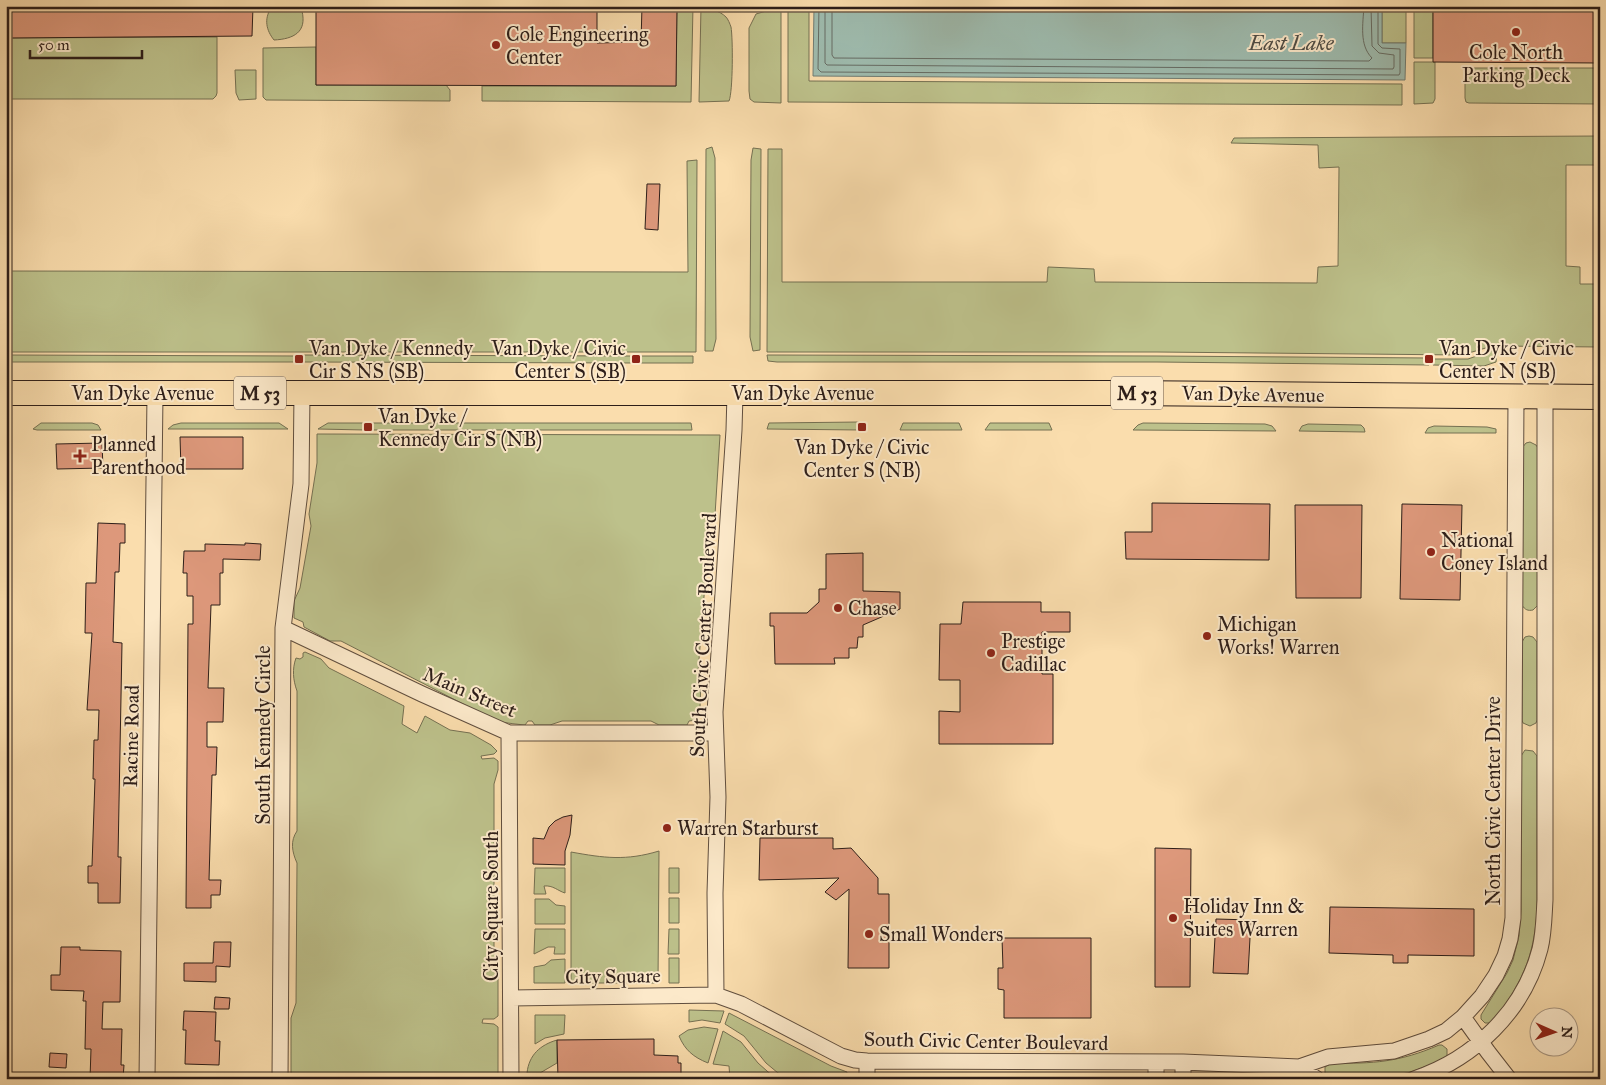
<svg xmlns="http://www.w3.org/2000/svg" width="1606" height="1085" viewBox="0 0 1606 1085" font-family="'IM FELL Great Primer',serif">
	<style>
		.green { fill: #bdc18b; stroke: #757052 }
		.water { fill: #9ebbae; stroke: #717c72 }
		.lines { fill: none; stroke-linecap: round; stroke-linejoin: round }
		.shore { stroke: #666c64; stroke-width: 1 }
		.building { fill: #dd987b; stroke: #2d1e19 }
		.minor-casing { stroke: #604e3e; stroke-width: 17 }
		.primary-casing { stroke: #2d1e19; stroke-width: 26 }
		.minor { stroke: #fce9ca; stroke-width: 15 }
		.primary { stroke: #faddad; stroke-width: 24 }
		.poi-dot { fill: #8f2418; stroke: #fce9ca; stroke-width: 2 }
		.labels { text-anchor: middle; stroke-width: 4; stroke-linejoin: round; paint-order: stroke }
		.shield { fill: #fce9ca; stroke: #6b5b4e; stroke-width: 1 }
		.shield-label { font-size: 19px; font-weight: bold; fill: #2d1e19 }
		.poi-label { font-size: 20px; fill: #2d1e19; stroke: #fce9ca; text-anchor: start }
		.street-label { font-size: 20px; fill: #2d1e19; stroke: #fce9ca }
		.water-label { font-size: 21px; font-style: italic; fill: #4f4d46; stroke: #fce9ca }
	</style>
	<rect width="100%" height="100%" fill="#faddad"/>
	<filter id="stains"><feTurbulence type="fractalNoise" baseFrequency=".004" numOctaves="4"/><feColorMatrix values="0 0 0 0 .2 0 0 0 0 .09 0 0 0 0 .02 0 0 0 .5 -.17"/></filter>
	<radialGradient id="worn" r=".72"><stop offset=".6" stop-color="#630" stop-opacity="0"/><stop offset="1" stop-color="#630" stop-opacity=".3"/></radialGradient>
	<path class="green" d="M280 6H294L302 11C307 32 294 39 274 40 266 30 264 19 271 8Z
		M677 6H693L691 102 482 101V86H676Z
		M788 6H809V81L1402 84V105L788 102Z
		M1382 6H1406V43H1382Z
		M1414 6H1433V58H1414Z
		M701 7C709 9 719 10 726 17 728 19 730 24 731 27 733 38 733 92 729 101L699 102Z
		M773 9H779L781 11V103L754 102 750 99 749 91V28L756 14Z
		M217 37V93L216 96 213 99H6V38Z
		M316 47V85H446L450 90V101L266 100 263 97V48Z
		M1414 62H1435V99L1433 103 1414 104Z
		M1465 68H1600V104L1469 103 1466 102 1465 98Z
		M235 70H256V99L239 100 236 93Z
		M1600 136V165H1566V266L1580 267V284H1600V347L1497 346 1489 347 1462 355 1157 352H767L768 149H782V282H1047L1048 267 1094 269 1095 282 1317 283 1318 267 1338 266 1339 167 1319 168 1318 145 1231 143 1234 138Z
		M712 147 715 158 716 339 713 351H705L706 149Z
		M753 148 761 149 760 350 753 351 750 337 751 160Z
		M697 160 696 352H6V271L688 272 687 161Z
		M1494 350 1497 352 1496 362 1484 366 1433 365 1434 359H1468Z
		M6 355 299 356 298 362H6Z
		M302 355 635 356V363L302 362Z
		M767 355 1157 356 1430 358 1429 365 1157 362H777L768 361Z
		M639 356H693V363H639Z
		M860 422V430L767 429 769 423Z
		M41 423H92L98 425 101 430H37L33 429Z
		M181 423H279L288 429H168L173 425Z
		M328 423H365V430L318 429Z
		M369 423H691L692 430H369Z
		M903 423H959L962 430H900Z
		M990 423H1049L1052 430H985Z
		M1143 423 1265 424 1272 426 1276 431 1133 430 1138 425Z
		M1308 424 1361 425 1364 428 1365 432 1299 431 1302 426Z
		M1434 426 1487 427 1496 429V433H1425L1428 428Z
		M317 434 720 435 715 515 710 521 698 672 699 676 701 679 700 707 696 711 695 714 698 717 697 720 689 721 687 725H659L651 721H562L550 725H535L532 721H528L525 725C504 723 480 720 465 705L341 641H330L304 627 303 622 294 618V601L300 588 311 526 309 514 317 463Z
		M1530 442 1536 445 1538 448V605L1533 610C1528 611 1525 610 1522 605V448L1526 443Z
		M1529 636 1533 637 1537 642V720L1536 723 1530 726 1523 723 1522 720V642L1525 637Z
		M305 652 321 659 329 668 404 706 402 724 417 733 425 716 450 730 470 733 491 745 497 751 494 754 481 756 482 759 494 758 498 761V770L494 784V951L498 959V1016L494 1019H483L482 1023 494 1024 498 1027V1079H291V1018L296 1003 297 863C292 852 290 841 297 831V691C293 680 292 669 296 658L300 659 303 657V653Z
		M1525 750 1533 751 1537 756V910C1534 959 1521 984 1492 1023H1485L1481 1019V1015L1507 973 1513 960 1519 936 1521 910V756Z
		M659 851 658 983H571V852C604 858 626 861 659 851Z
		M535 868H565V893C558 891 553 885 544 886L546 894H534Z
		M669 868H679V893H669Z
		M669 898H679V923H669Z
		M535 899H549L556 905 565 906V924H535Z
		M535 929H565V954H554L555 947H548L534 954Z
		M669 929H679V954H668Z
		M669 958H679V983H669Z
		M565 959V983H534V967L545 965 551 960Z
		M689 1010 724 1011 720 1023 702 1020 689 1022Z
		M729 1013 831 1066 847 1072 846 1079H788L778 1073 766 1063 744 1036 725 1024Z
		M535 1015H565L564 1034 545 1038 535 1044Z
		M704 1027 718 1029 708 1063C693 1057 685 1050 679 1036L688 1030Z
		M723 1031 741 1042 758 1063 776 1079H730L729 1066 713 1064Z
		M557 1040V1063L540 1073H527C529 1055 540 1045 557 1040Z
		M1439 1045H1442L1447 1049V1056L1445 1059 1411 1072 1392 1076 1372 1079 1329 1078 1325 1074V1067L1331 1063C1373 1064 1400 1062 1439 1045Z"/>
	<path class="water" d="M814 6H1382V43H1406L1405 80 813 76Z"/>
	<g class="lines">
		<path class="shore" d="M819 6 818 69 821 72 1399 75 1400 73V49L1382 48 1378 44V6
			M825 6V63L827 65 1393 69 1394 67V55L1379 53 1372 46 1371 6
			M832 6V55L834 58 1369 61 1372 58C1359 45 1363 24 1364 6"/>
	</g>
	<path class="building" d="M6 6H253L252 36 6 38Z
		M316 6H597V43L641 42 642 6H677L676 86 316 85Z
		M1433 6H1600V63L1433 62Z
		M647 184H660L658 230 645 229Z
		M180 437H243V469H181Z
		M102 443 103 468 57 469 56 444Z
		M1152 503 1270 504 1269 560 1126 559 1125 532H1152Z
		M1402 504 1462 505 1460 600 1400 599Z
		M1295 505H1362L1361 598H1296Z
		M98 523 125 524V543H120L119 572H115L113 642 122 643 118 857H121L120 903H98V883H88V866H92L95 779H93L94 740H98L99 710H87L92 633H85L86 583H96Z
		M245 543 261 544 260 560 223 559V573H220V605H211L208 688H224L223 722H207V747H217L216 775H212L209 880H221L220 895H211V908H186L188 624H193V596H187V573H183L184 551H205V544L245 545Z
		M863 553V591L900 592V609L863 625V637H858L857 648H849V658H834L835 664H775L774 626H770V613H807L819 602V589H826V554Z
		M963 602H1041V612H1070V632H1042V674H1053V744H939V711L960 712V680H939L940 624H961Z
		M572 815 570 835 565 851V865L533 864V838L544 839 549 827 555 821 563 817Z
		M760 838H833V849L851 848 878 878V894H889V968H848L849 889 836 900 825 892 839 878 759 880Z
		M1155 848 1191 849 1190 987H1155Z
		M1330 907 1474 909V956L1408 955V963H1393V955L1329 953Z
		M1216 919 1251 920 1248 974 1213 973Z
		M1002 938H1091V1018H1004V990L998 989V968H1003Z
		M214 942H231L230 967 216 966V982L184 981V963H213Z
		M61 947H80V950L121 951 120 1002H103L102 1029H122L121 1065H124L123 1079H90L91 1049H85L86 1001H83L84 991 51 990V975H60Z
		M215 997 230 998 229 1009H214Z
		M184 1011 216 1012 215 1041H220L219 1065 185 1064 186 1030H183Z
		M654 1039V1055L678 1056V1063H681V1079H558L557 1040Z
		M50 1053 67 1054 66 1068 49 1067Z"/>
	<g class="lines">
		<defs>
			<path id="minor" d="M283 628 422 694 509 733H715
				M509 733 511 1079
				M716 995 715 893 718 797 715 712 734 430 735 394
				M511 998 716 995 741 1004 841 1056 855 1060 867 1061 1183 1062 1299 1067 1328 1057 1394 1051 1429 1039 1446 1031 1463 1017 1482 996 1496 975 1505 956 1510 939 1513 918 1516 397
				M1463 1017 1488 1052 1509 1079
				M867 1061V1079
				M1183 1062V1079
				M1299 1067 1317 1079
				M147 1079 155 394
				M280 1079 283 628 301 484 302 393
				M1156 1079V1063
				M1414 1079C1474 1059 1524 1011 1540 949 1544 933 1544 916 1545 900V397"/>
			<path id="primary" d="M6 393H1121L1600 397"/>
		</defs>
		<use href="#minor" class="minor-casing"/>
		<use href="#primary" class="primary-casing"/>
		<use href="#minor" class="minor"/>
		<use href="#primary" class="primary"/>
	</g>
	<g class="poi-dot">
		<circle cx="1516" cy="32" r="5"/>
		<circle cx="496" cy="45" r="5"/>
		<rect x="294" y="354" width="10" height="10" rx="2.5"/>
		<rect x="631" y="354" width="10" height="10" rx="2.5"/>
		<rect x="1424" y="354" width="10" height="10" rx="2.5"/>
		<rect x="363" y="422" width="10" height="10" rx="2.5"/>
		<rect x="857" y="422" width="10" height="10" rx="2.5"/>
		<path d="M77.5 448.5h5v5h5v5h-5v5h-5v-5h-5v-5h5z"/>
		<circle cx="1431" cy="552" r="5"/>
		<circle cx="838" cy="608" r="5"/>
		<circle cx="1207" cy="636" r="5"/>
		<circle cx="991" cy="653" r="5"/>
		<circle cx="667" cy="828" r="5"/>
		<circle cx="1173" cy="918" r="5"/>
		<circle cx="869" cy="934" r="5"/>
	</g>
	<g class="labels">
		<g class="shield">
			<rect x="234" y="376.5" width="52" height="33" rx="4"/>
			<rect x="1111" y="376.5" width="52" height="33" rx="4"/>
		</g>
		<g class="shield-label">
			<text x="260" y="400">M 53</text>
			<text x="1137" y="400">M 53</text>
		</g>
		<g class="poi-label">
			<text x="506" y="41">Cole Engineering<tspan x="506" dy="23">Center</tspan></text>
			<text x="1516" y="59" text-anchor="middle">Cole North<tspan x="1516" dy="23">Parking Deck</tspan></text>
			<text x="309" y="355">Van Dyke / Kennedy<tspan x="309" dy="23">Cir S NS (SB)</tspan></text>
			<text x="626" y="355" text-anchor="end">Van Dyke / Civic<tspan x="626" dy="23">Center S (SB)</tspan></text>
			<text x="1439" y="355">Van Dyke / Civic<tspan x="1439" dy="23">Center N (SB)</tspan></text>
			<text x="378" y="423">Van Dyke /<tspan x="378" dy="23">Kennedy Cir S (NB)</tspan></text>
			<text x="91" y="451">Planned<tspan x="91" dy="23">Parenthood</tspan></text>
			<text x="862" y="454" text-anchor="middle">Van Dyke / Civic<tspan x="862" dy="23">Center S (NB)</tspan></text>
			<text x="1441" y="547">National<tspan x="1441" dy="23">Coney Island</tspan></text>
			<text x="848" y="615">Chase</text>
			<text x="1217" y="631">Michigan<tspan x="1217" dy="23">Works! Warren</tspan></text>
			<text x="1001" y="648">Prestige<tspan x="1001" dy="23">Cadillac</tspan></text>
			<text x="677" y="835">Warren Starburst</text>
			<text x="1183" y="913">Holiday Inn &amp;<tspan x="1183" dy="23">Suites Warren</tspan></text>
			<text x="879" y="941">Small Wonders</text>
		</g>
		<g class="street-label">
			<text x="143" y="400">Van Dyke Avenue</text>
			<text x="803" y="400">Van Dyke Avenue</text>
			<text transform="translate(1253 394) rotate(1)" y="7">Van Dyke Avenue</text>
			<text transform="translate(703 635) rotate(-87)" y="7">South Civic Center Boulevard</text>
			<text transform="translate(470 692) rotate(23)" y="7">Main Street</text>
			<text transform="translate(263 735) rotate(-90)" y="7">South Kennedy Circle</text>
			<text transform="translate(131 736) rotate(-89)" y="7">Racine Road</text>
			<text transform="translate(1493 801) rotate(-90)" y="7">North Civic Center Drive</text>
			<text transform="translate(491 906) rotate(-90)" y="7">City Square South</text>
			<text transform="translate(613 976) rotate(-1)" y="7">City Square</text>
			<text transform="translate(986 1041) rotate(1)" y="7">South Civic Center Boulevard</text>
		</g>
		<g class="water-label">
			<text x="1291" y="50">East Lake</text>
		</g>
	</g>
	<rect width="1606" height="1085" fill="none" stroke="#faddad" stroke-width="25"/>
	<rect x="8" y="8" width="1591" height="1070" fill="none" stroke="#2d1e19" stroke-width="2.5"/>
	<rect x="12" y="12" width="1581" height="1060" fill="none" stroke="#2d1e19"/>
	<g transform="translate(1554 1032) rotate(92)"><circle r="24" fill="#fce9ca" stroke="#a99883"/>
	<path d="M0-4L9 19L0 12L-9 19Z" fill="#8f2418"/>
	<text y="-8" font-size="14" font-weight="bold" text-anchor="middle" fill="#2d1e19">N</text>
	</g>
	<path d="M30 50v8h112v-8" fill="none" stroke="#2d1e19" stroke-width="2.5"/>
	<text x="38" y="50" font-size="15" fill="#2d1e19" stroke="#fce9ca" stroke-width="4" paint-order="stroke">50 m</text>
	<rect width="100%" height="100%" filter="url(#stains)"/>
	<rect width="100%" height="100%" fill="url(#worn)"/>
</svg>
